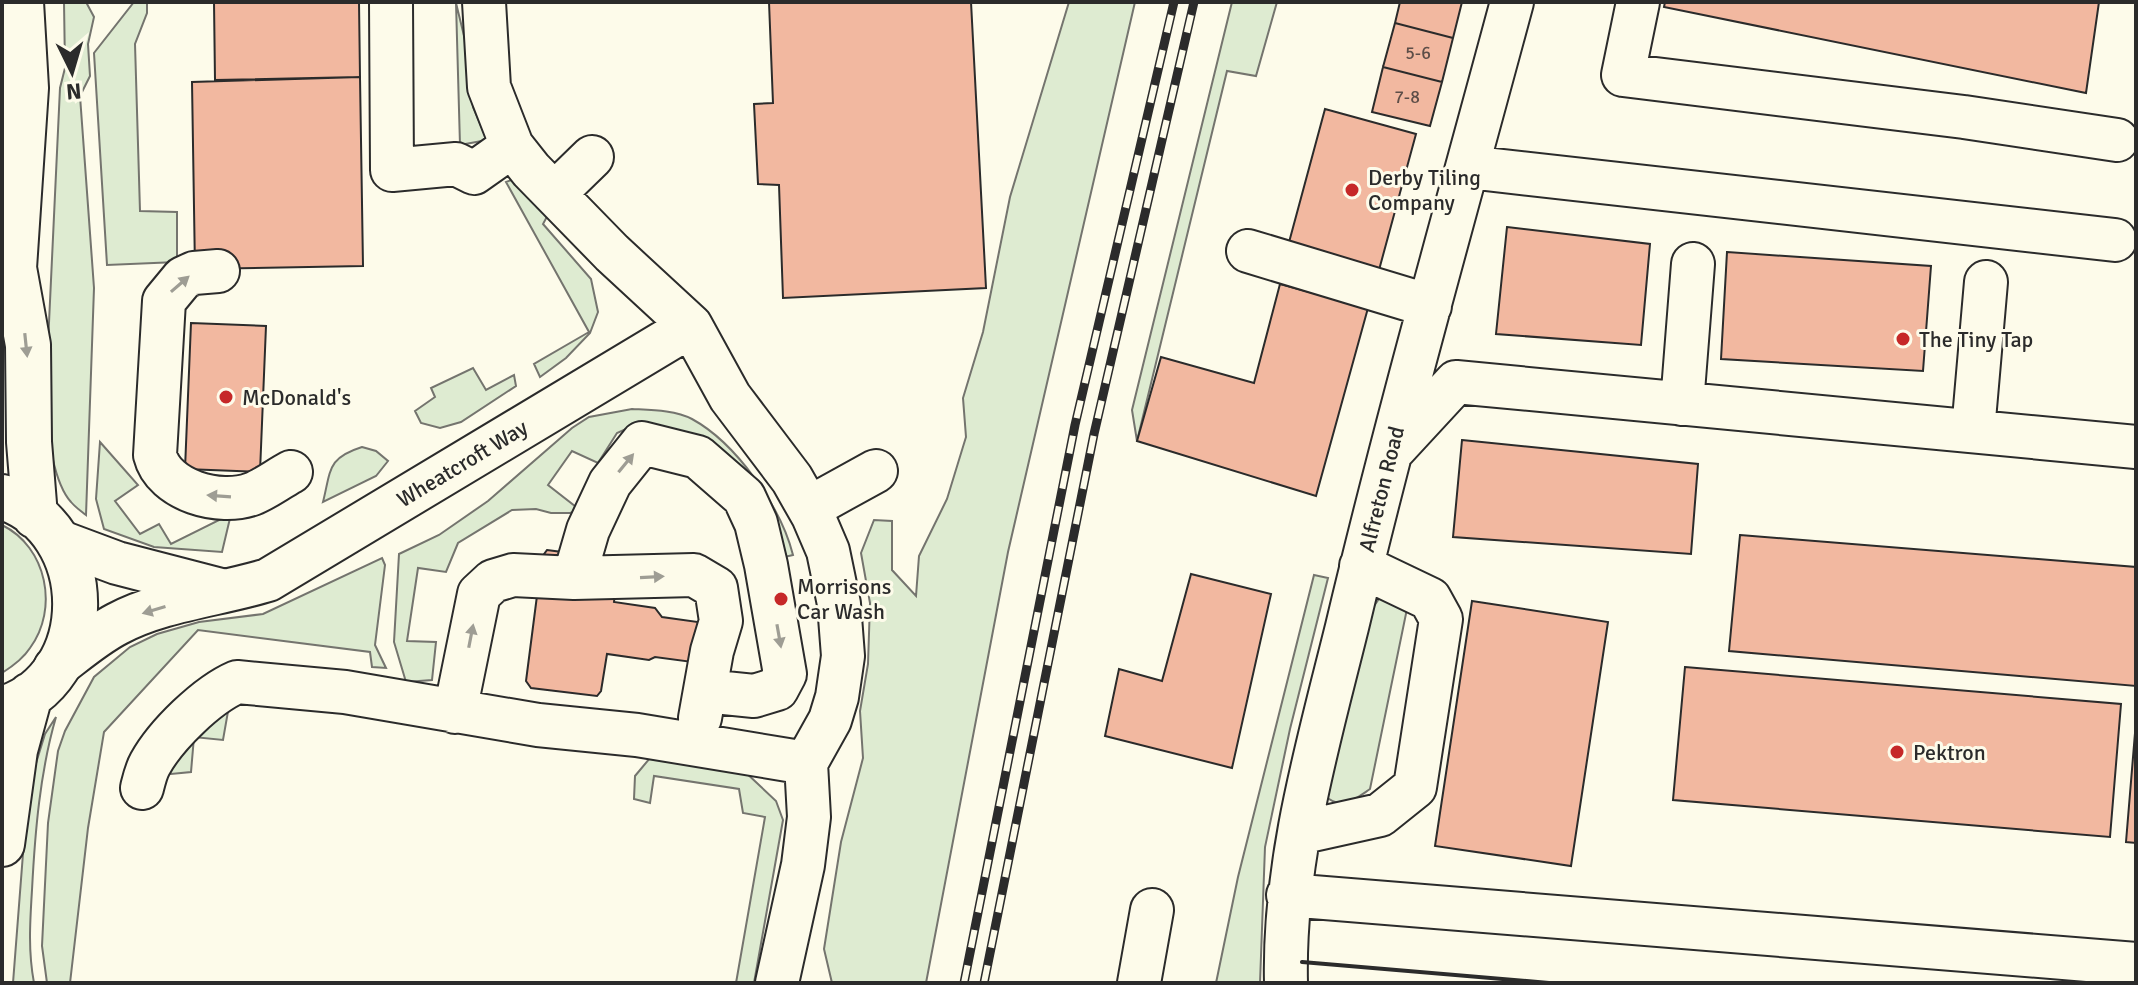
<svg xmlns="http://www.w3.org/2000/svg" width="2138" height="985" viewBox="0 0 2138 985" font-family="Signika,sans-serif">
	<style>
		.green { fill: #deebd1; stroke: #74746e; stroke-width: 2 }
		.building { fill: #f2b8a0; stroke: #2b2b2b; stroke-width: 2 }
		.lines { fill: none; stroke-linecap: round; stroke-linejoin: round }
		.minor-casing { stroke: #2b2b2b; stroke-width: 46 }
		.highway-casing { stroke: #2b2b2b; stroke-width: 48 }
		.minor { stroke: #fdfbea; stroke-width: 42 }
		.highway { stroke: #fdfbea; stroke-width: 44 }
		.rail-casing { stroke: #2b2b2b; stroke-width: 9 }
		.rail { stroke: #fdfbea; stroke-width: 6; stroke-dasharray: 18; stroke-linecap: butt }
		.wall { stroke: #2b2b2b; stroke-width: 4 }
		.oneway { fill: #9e9d94 }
		.poi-dot { fill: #c62828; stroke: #fdfbea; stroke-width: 3 }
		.labels { text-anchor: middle; stroke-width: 6; stroke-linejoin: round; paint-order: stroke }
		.number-label { font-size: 18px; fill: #5d4e48 }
		.poi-label { font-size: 22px; fill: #2b2b2b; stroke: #fdfbea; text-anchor: start }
		.street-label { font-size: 22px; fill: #2b2b2b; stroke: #fdfbea }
	</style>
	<rect width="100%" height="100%" fill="#fdfbea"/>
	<path class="green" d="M64 2H86L94 17 88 44 90 76 80 96 94 288 86 515C81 511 75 507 71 502 53 482 48 434 45 408L60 88 65 68Z
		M134 2H147V13L135 44 140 211 177 212V262L107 265 94 53Z
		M1069 2H1135L1008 552 926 983H832L824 949 841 842 863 758 860 711 868 664 870 603 861 553 874 520 892 521V570L916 596 919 556 947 499 966 437 963 398 983 332 1010 197Z
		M1232 2H1277L1256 76 1227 71 1137 441 1132 410Z
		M456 3 467 48 473 107 487 140 460 145Z
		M517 178 550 211 543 224 591 279 598 312 590 333 566 358 540 377 534 364 589 332 506 182Z
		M473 368 486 390 514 375 516 386 461 422 440 428 421 423 415 411 435 397 431 388Z
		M632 409C651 410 675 410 692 419 736 443 781 507 793 555L772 560 763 519 635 425 617 433 598 463 572 451 548 485 580 510 570 513H551L536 509 512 510 458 543 446 572 418 568 407 641 436 642 432 680 406 682 394 642 399 554 439 535 488 501 572 428 589 417Z
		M100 442 138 485 115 501 140 534 159 524 171 544 231 514 222 552 154 547 104 529 96 499Z
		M362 447 376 451 388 461 376 476 323 502C331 470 327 458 362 447Z
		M2 525C47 547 59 609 30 648 23 659 13 666 2 673Z
		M382 558 385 565 375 645 386 668 372 667 370 652 198 630 104 732 88 828 70 983H47L42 946 48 823 58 751 65 731 94 677 130 647 157 634 199 622 263 614Z
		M1314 575 1328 578 1290 729 1265 847 1260 983H1216L1238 877Z
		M1381 596 1408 604 1370 789C1351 802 1342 811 1322 794L1367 616Z
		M230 700 223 740 194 737 191 772 171 774 164 766Z
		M56 717C40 772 35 832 32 890 30 922 28 951 34 983H13L28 789 45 734Z
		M650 758 743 770 776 801 783 820 754 983H736L765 817 743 813 739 789 654 776 650 803 634 799 635 776Z"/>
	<path class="building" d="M214 2H359L360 77 215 80Z
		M769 2H971L986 288 783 298 779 185 758 184 754 104 773 103Z
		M1400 2H1462L1453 38 1395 23Z
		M1665 2H2099L2086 93 1664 7Z
		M1395 23 1453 38 1442 82 1383 67Z
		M1383 67 1442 82 1430 126 1372 112Z
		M360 77 363 266 195 269 192 82Z
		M1325 109 1416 134 1379 270 1288 246Z
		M1507 227 1650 244 1641 345 1496 334Z
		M1727 252 1931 266 1923 371 1721 359Z
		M1280 284 1368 308 1316 496 1137 441 1161 357 1254 383Z
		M191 323 266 326 260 472 185 469Z
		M1462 440 1698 464 1691 554 1453 537Z
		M1740 535 2136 567V686L1729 651Z
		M547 550 615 559 618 567 614 602 655 608 662 617 698 622 692 662 655 657 649 660 607 654 601 691 597 696 531 688 526 681 542 557Z
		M1191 574 1271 594 1232 768 1105 736 1119 669 1162 681Z
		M1472 601 1608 622 1571 866 1435 846Z
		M1685 667 2121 704 2110 837 1673 800Z
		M2136 721V843L2126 842Z"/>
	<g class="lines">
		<defs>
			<path id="minor" d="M391 2 392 170 456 164 474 173 512 146
				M484 2 489 87 512 146 531 170 612 253 691 326 730 397 792 479 813 516 828 551 839 604 843 656 837 697 830 720 806 763 809 817 803 865 777 983
				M1638 2 1623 75 1964 117 2117 140
				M1468 167 2115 240
				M555 193 592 157
				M1248 251 1430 306
				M218 271 194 273 183 278 164 301 155 455C164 491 220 506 252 494 265 489 278 479 291 472
				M1682 404 1693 264
				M1973 431 1986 282
				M1395 448 1456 382 2136 447
				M809 508 876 471
				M58 541 117 563 221 590
				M574 578 694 575 716 588 721 621 712 651 700 718
				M55 668C75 653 94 636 117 624 162 600 219 595 268 580L691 326
				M455 712 479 594 493 581 513 575 574 578 588 530 610 483 642 443 698 457 744 497 756 523 766 565 785 674 777 689 754 696 705 691
				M142 788C144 780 146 771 150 764 166 735 207 695 237 682L345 692 538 725 637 735 806 763
				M1299 833 1380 815 1415 787 1441 619 1430 599 1361 566
				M1288 895 2136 964
				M1139 983 1152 910
				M1286 983C1283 862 1318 744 1347 627 1397 417 1456 210 1512 2"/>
			<path id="highway" d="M21 2 26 88 14 268 28 345 29 442 35 516
				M2 497C99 528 100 680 2 709
				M2 844 15 750 30 695"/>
		</defs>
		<use href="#minor" class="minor-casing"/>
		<use href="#highway" class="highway-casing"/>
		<use href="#minor" class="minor"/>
		<use href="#highway" class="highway"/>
		<defs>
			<path id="rail" d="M964 983 1075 425 1174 2
				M984 983 1094 434 1194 2"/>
		</defs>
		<use href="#rail" class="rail-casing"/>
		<use href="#rail" class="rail"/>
		<path class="wall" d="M1302 962 1549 983"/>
	</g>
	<defs><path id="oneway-solid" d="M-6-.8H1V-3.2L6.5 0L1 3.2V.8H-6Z" transform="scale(2)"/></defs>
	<g class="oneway">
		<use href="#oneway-solid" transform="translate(180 284) rotate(-41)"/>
		<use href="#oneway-solid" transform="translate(26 345) rotate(84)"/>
		<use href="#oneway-solid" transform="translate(626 463) rotate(-51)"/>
		<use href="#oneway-solid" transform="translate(219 496) rotate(-176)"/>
		<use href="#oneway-solid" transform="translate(652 577) rotate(-3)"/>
		<use href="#oneway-solid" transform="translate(154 610) rotate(163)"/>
		<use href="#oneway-solid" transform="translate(471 636) rotate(-79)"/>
		<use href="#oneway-solid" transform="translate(779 636) rotate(80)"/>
	</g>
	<g class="poi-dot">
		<circle cx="1352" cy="190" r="8"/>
		<circle cx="1903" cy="339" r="8"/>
		<circle cx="226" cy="397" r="8"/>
		<circle cx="781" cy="599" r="8"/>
		<circle cx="1897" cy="752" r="8"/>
	</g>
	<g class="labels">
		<g class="number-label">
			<text x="1418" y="59">5-6</text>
			<text x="1407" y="103">7-8</text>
		</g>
		<g class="poi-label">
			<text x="1368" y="185">Derby Tiling<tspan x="1368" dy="25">Company</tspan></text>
			<text x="1919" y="347">The Tiny Tap</text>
			<text x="242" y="405">McDonald's</text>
			<text x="797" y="594">Morrisons<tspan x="797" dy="25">Car Wash</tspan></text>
			<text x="1913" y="760">Pektron</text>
		</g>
		<g class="street-label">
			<text transform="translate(462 463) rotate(-31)" y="8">Wheatcroft Way</text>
			<text transform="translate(1381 489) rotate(-76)" y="8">Alfreton Road</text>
		</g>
	</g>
	<rect width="2138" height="985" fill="none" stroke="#2b2b2b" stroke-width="8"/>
	<g transform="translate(72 72) rotate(175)" stroke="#fdfbea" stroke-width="6" paint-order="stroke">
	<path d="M0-6L14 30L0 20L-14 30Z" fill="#2b2b2b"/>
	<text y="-12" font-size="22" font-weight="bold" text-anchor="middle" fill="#2b2b2b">N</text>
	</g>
</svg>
